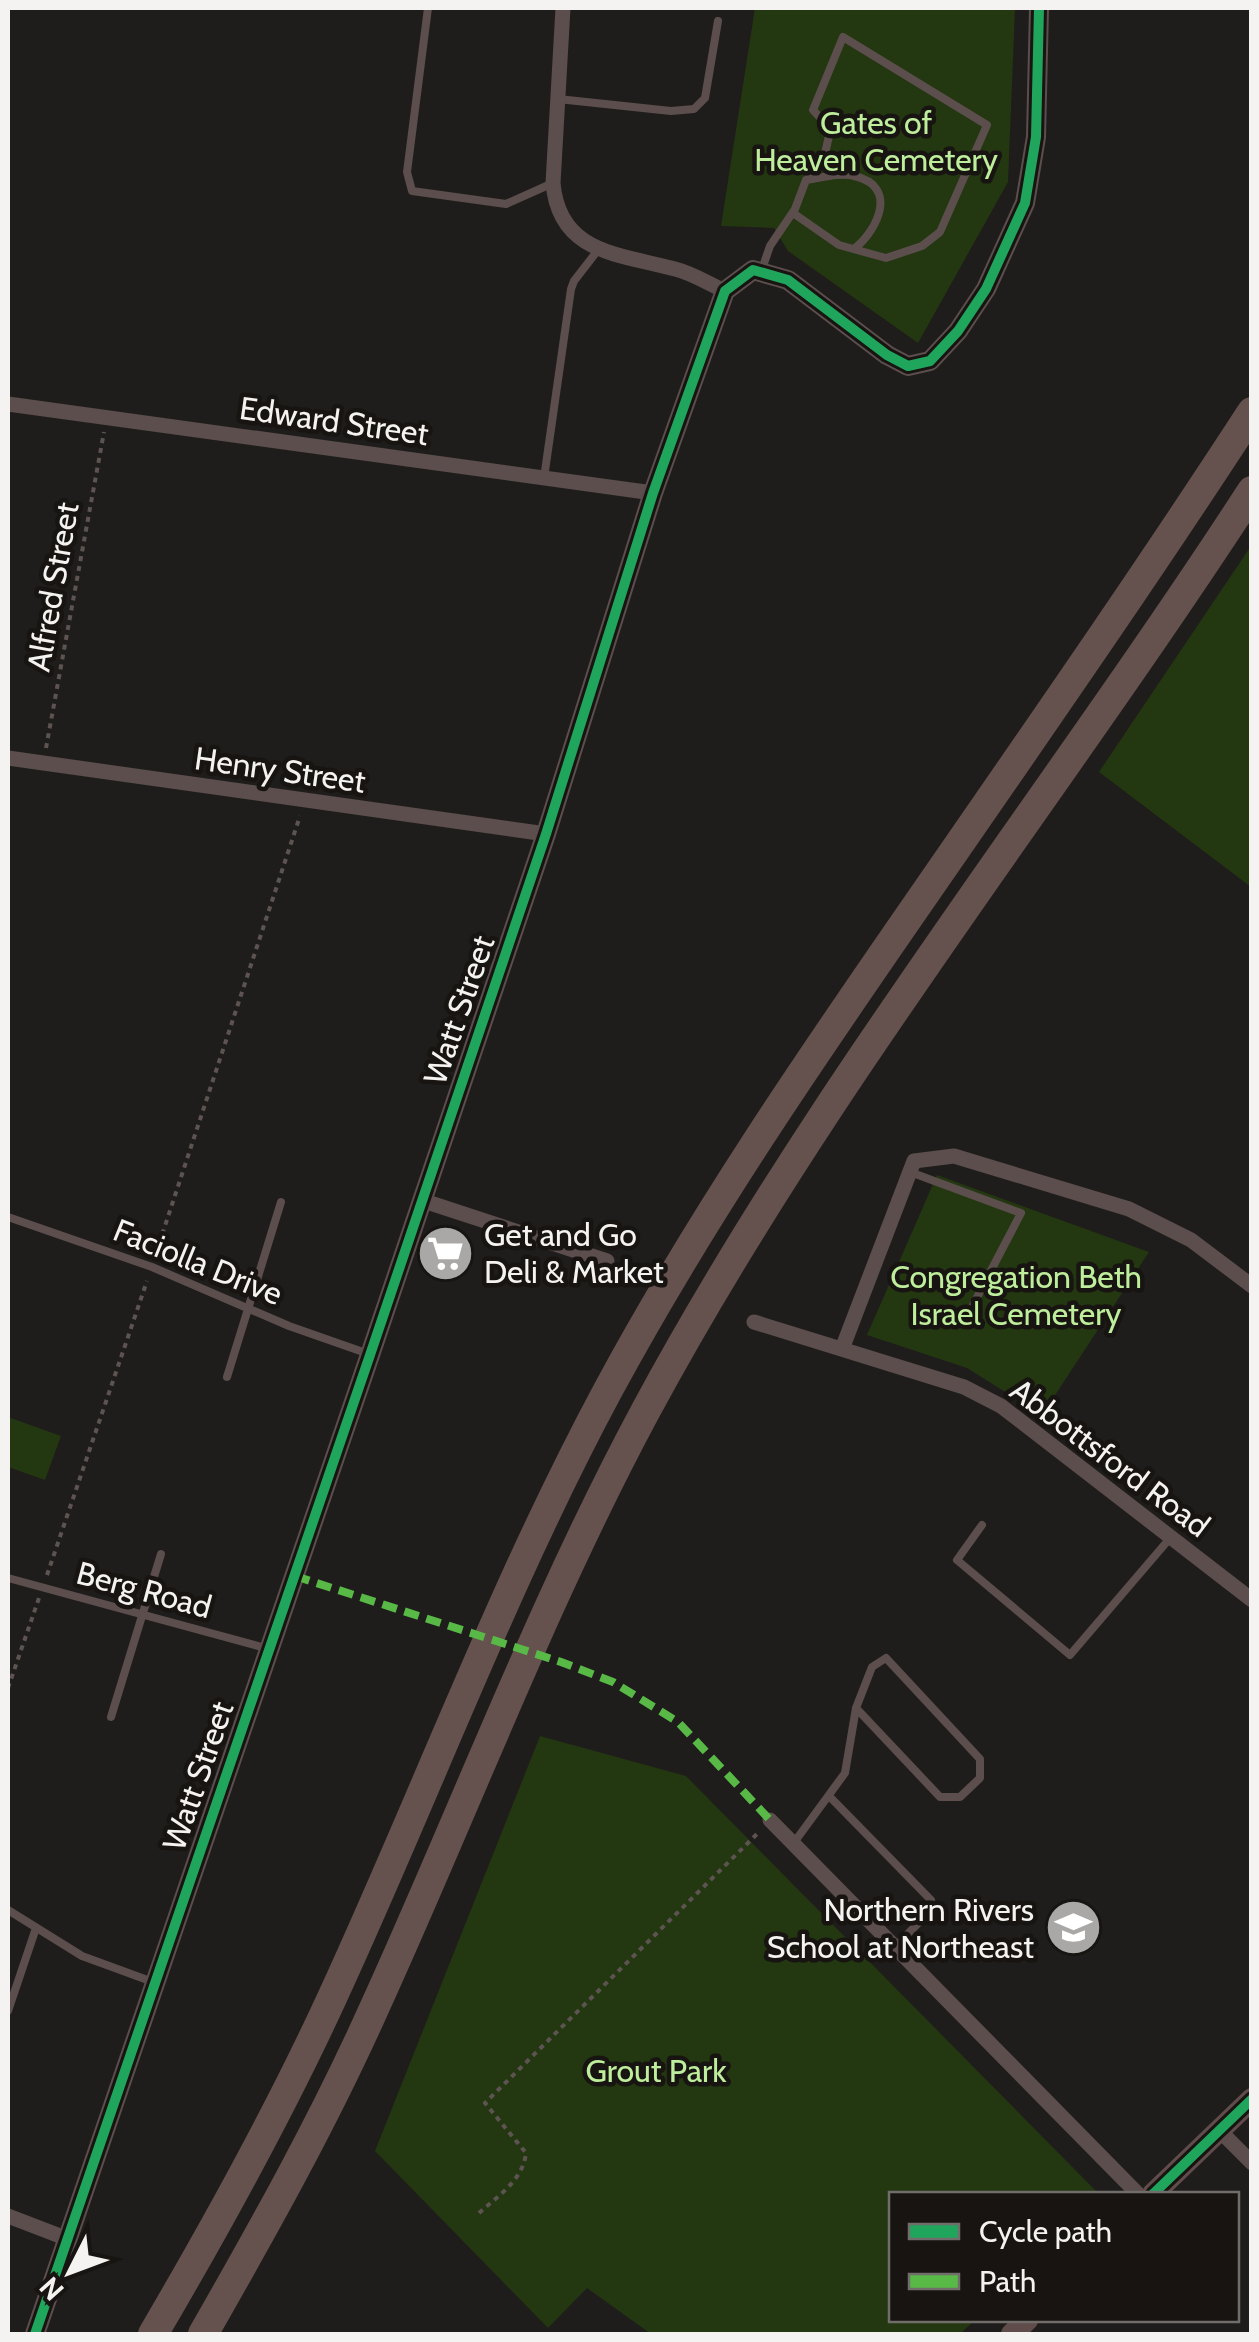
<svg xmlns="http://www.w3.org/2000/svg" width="1259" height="2342" viewBox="0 0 1259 2342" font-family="Cabin,sans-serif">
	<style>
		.green { fill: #233711 }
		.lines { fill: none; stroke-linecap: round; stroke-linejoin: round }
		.path { stroke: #5d5452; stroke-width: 4; stroke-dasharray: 5 5; stroke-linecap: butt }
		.service { stroke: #5b4e4d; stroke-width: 8 }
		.minor { stroke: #5b4e4d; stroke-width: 15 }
		.tertiary { stroke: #5b4e4d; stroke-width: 20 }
		.secondary { stroke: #604d4b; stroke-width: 22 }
		.motorway { stroke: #65514e; stroke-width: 30 }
		.quiet { stroke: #58b947; stroke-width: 8; stroke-dasharray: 15 8; stroke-linecap: butt }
		.cycleway-casing { stroke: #171411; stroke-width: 16 }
		.cycleway { stroke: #20a55d; stroke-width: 10 }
		.labels { text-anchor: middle; stroke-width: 9; stroke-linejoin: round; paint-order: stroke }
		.park-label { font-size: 32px; fill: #beed9c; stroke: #171411 }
		.street-label { font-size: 32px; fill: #f5f3f1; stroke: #171411 }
		.poi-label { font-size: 32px; fill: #f5f3f1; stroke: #171411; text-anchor: start }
	</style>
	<rect width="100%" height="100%" fill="#1f1d1b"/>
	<path class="green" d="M755 8H1015L1008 182 918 343 788 251 774 228 721 226Z
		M1251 546V887L1099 772Z
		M937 1175 1149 1252 1042 1415 967 1368 867 1335Z
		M8 1417 61 1436 45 1480 8 1467Z
		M540 1736 686 1776 1098 2193 892 2194V2320H975L960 2334H651L587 2288 548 2328 375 2151Z"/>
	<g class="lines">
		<path class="path" d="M46 748 104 432
			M156 1253 300 816
			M47 1575 147 1281
			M8 1688 39 1598
			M479 2213C498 2196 523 2180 526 2153L485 2103 760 1831"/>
		<path class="service" d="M428 8 407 172 412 191 506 204 553 183
			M558 99 671 111 694 109 705 98 718 21
			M806 180C821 178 840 172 854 176 899 186 878 230 854 249
			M761 272 770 246 795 209 806 180 822 166 829 136 828 126 813 110 843 37 987 125 940 232 922 246 886 258 839 245 793 213
			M544 478 571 289 574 281 598 250
			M910 1172 1021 1213 973 1305
			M8 1217 152 1267 289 1326 366 1353
			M227 1377 281 1202
			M982 1525 957 1560 1070 1655 1171 1537
			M8 1578 269 1649
			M111 1717 161 1554
			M829 1796 931 1900 932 1909 895 1947
			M793 1844 845 1773 856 1708 872 1667 886 1658 980 1759V1778L960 1797H940L856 1708
			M8 1910 82 1956 153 1982
			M8 2011 36 1928"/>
		<path class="minor" d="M563 8 553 183C559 254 620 254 675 269 692 273 709 284 725 291
			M8 404 653 493
			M8 758 546 834
			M421 1200 607 1261
			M754 1322 964 1387 1001 1406 1252 1600
			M842 1349 914 1161 954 1156 1129 1209 1191 1240 1252 1286
			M770 1820 1138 2194
			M1219 2130 1252 2163
			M8 2216 68 2239"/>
		<path class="tertiary" d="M35 2334 370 1355 546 834 653 493 725 291 753 270 788 280 887 355 908 366 930 361 958 331 986 289 1025 203 1036 137 1039 8"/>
		<path class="secondary" d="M1153 2194 1252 2099
			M1012 2334 1027 2320"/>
		<path class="motorway" d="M153 2334C217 2225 278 2115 331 2000 425 1797 502 1587 608 1390 702 1216 813 1055 926 892 1036 733 1146 575 1252 412
			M203 2334C263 2229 322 2124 372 2013 464 1812 541 1605 646 1410 820 1087 1052 799 1252 491"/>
		<path class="quiet" d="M295 1576 561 1662 613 1682 678 1722 770 1820"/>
		<defs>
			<path id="cycleway" d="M1153 2194 1252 2099
				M35 2334 370 1355 546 834 653 493 725 291 753 270 788 280 887 355 908 366 930 361 958 331 986 289 1025 203 1036 137 1039 8"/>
		</defs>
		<use href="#cycleway" class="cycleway-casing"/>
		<use href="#cycleway" class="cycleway"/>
	</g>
	<defs>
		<symbol id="supermarket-disc" viewBox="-11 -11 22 22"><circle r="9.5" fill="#aaa8a6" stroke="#171411"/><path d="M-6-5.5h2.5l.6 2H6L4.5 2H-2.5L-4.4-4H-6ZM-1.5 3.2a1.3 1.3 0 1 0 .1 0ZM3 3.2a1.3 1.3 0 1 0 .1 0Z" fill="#fff"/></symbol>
		<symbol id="school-disc" viewBox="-11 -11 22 22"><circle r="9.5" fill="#aaa8a6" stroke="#171411"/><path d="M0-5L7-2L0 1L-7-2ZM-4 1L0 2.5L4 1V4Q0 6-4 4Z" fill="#fff"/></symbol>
	</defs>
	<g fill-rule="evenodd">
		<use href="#supermarket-disc" x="414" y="1222" width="63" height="63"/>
		<use href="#school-disc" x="1042" y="1896" width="63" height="63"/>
	</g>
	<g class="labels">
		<g class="park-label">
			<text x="876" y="134">Gates of<tspan x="876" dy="37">Heaven Cemetery</tspan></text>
			<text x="1016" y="1288">Congregation Beth<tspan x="1016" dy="37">Israel Cemetery</tspan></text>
			<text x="656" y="2082">Grout Park</text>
		</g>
		<g class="street-label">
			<text transform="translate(334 421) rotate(8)" y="11">Edward Street</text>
			<text transform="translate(53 587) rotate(-80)" y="11">Alfred Street</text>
			<text transform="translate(280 770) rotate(8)" y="11">Henry Street</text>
			<text transform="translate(459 1010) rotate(-71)" y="11">Watt Street</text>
			<text transform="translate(198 1262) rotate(22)" y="11">Faciolla Drive</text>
			<text transform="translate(1110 1458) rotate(37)" y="11">Abbottsford Road</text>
			<text transform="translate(144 1590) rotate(15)" y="11">Berg Road</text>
			<text transform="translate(198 1776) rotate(-71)" y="11">Watt Street</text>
		</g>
		<g class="poi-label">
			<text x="484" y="1246">Get and Go<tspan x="484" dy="37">Deli &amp; Market</tspan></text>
			<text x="1034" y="1921" text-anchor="end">Northern Rivers<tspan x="1034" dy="37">School at Northeast</tspan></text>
		</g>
	</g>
	<rect width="1259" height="2342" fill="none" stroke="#f5f3f1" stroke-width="20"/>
	<rect x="889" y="2192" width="350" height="130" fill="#171411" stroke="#706d6b" stroke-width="2.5"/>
	<rect x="909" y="2224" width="50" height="15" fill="#20a55d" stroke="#706d6b" stroke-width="2.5"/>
	<text x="979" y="2242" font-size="30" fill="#f5f3f1">Cycle path</text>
	<rect x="909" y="2274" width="50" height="15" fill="#58b947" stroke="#706d6b" stroke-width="2.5"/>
	<text x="979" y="2292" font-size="30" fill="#f5f3f1">Path</text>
	<g transform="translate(70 2272) rotate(228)" stroke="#171411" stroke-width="8" paint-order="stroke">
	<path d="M0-8L18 38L0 25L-18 38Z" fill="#f5f3f1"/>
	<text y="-15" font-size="28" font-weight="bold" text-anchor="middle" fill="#f5f3f1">N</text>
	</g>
</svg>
